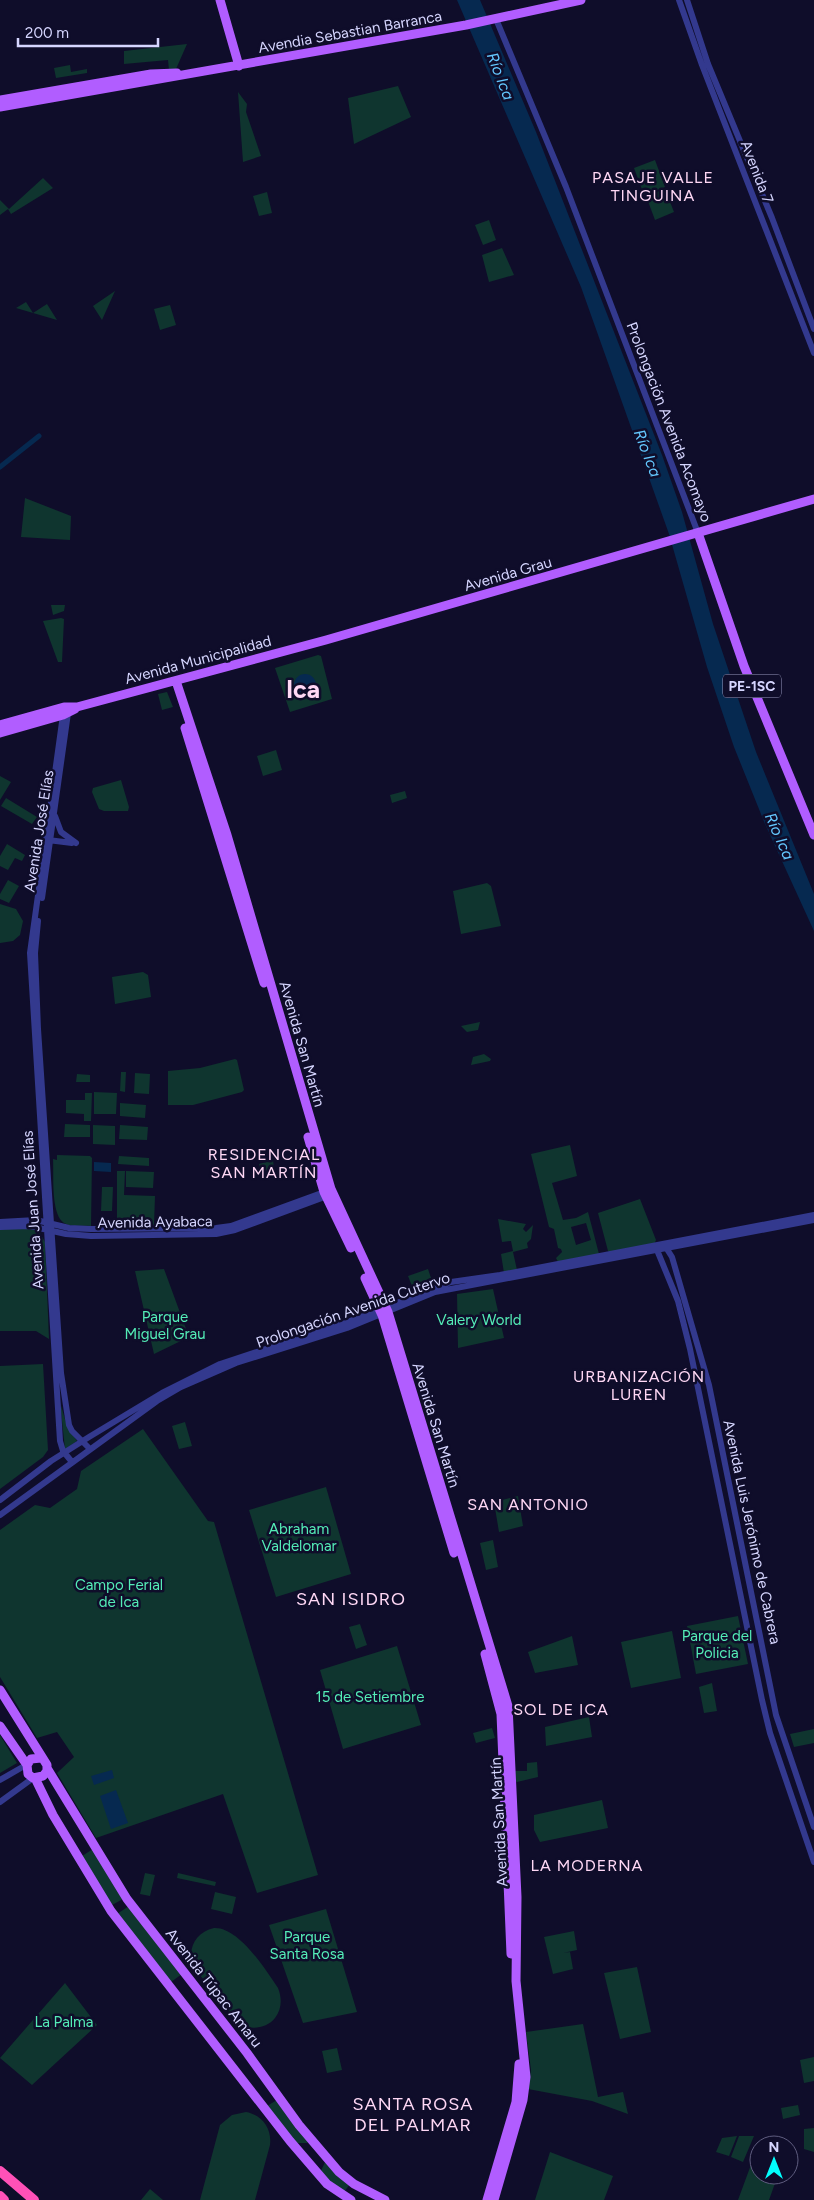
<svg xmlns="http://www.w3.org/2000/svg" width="814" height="2200" viewBox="0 0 814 2200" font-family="Figtree,sans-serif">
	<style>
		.green { fill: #0f352f; fill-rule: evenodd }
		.water { fill: #062950 }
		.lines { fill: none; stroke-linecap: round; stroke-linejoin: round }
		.canal { stroke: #062950; stroke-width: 5 }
		.minor { stroke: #33398e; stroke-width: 6 }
		.major { stroke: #b15dff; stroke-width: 9 }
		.highway { stroke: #ff51b7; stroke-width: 10 }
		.labels { text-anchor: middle; stroke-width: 5; stroke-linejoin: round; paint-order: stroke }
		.shield { fill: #0f0d2a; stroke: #9a9abf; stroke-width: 1 }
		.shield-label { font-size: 14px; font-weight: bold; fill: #d6d6ff }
		.street-label { font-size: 15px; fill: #d6d6ff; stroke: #0f0d2a }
		.park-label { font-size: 15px; fill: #54edb7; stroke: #0f0d2a }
		.water-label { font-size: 16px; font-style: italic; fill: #64c8ff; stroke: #0f0d2a }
		.neighbourhood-label { font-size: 16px; letter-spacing: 1px; fill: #ffd8f5; stroke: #0f0d2a }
		.quarter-label { font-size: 18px; letter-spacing: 1px; fill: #ffd8f5; stroke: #0f0d2a }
		.town-label { font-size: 25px; font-weight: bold; fill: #ffd8f5; stroke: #0f0d2a }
	</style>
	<rect width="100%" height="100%" fill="#0f0d2a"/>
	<path class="green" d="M187 44 176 69 169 70 168 60 124 64V51Z
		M70 65 71 72 87 69V73L56 78 54 68Z
		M398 86 411 117 354 144 348 98Z
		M238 92 247 104 246 112 261 156 243 162Z
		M655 160 665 187 644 195 634 168Z
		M43 178 53 188 11 214 8 209 0 215V200L9 209Z
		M665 189 674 212 655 220 646 196Z
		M267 192 272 213 259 216 253 196Z
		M489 220 496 240 483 245 475 225Z
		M502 248 514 275 489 282 482 255Z
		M115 291 102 320 93 306Z
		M26 302 33 313 47 304 57 320 16 308Z
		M170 305 176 325 160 330 154 309Z
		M25 498 71 516 70 540 21 537Z
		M51 605H65L64 611 53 615Z
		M61 618 64 619 62 662H58L43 621Z
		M318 655 321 656 332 699 290 712 275 668Z
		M167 692 173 707 162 710 158 694Z
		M276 750 282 770 263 776 257 756Z
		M0 776 11 782 0 800Z
		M121 780 129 807 128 811H104L99 809 92 792 93 788Z
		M405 791 407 798 392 803 390 795Z
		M6 798 37 817 32 824 1 806Z
		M7 844 25 855 22 861 15 858 8 870 0 866V856Z
		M8 880 19 886 9 903 0 899V894Z
		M487 883 491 886 501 926 461 934 453 891Z
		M0 904 16 909 23 921 20 935 13 941 0 943Z
		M143 972 148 975 151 997 115 1004 112 977Z
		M480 1022 478 1030 467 1032 461 1026Z
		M484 1054 491 1059 490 1061 471 1065 473 1057Z
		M235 1059 237 1060 244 1090 242 1092 193 1105H168V1071L200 1068Z
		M121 1072H126L125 1092 120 1091Z
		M135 1073 150 1074 149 1094 134 1093Z
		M77 1074 90 1075V1082H76Z
		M94 1092 117 1093 116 1114H94Z
		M85 1093H92L91 1121H84V1114L66 1113V1100H85Z
		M120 1103 146 1105 145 1118 120 1116Z
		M65 1124 90 1125V1137H64Z
		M93 1125 115 1126V1145L93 1144Z
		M120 1125 148 1127 147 1140 119 1139Z
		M570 1145 577 1176 552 1183 563 1220 576 1218 588 1212 599 1254 558 1262 556 1258 562 1252 561 1249 558 1248 554 1229 549 1227 531 1154ZM586 1223 591 1240 576 1245 571 1227Z
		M57 1155 90 1156 92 1158 91 1226C83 1225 73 1227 66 1224 50 1218 54 1175 53 1159L57 1160Z
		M119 1156 149 1158V1166L118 1164Z
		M273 1160 274 1169 261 1172 259 1164Z
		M117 1171H125L124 1195 155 1196 154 1225 123 1224V1226H117Z
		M126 1171 154 1172 153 1188 126 1187Z
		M102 1187H113L112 1211H101Z
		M640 1199 656 1240 654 1245 611 1253 608 1251 598 1213Z
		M498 1219 526 1224 523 1229 526 1232 533 1225 531 1239 527 1243 528 1248 513 1252 517 1270 504 1273 501 1254 513 1251 511 1241 502 1242Z
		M31 1228 40 1233 45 1242 49 1339 36 1331H0V1229Z
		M164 1269 189 1337 154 1354 135 1271Z
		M428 1269 431 1278 412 1286 408 1276Z
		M493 1289 504 1338 458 1348 457 1294Z
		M43 1364 48 1450 43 1457 0 1489V1366Z
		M60 1402 67 1426 77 1441 65 1449Z
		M185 1422 192 1446 179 1449 172 1426Z
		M143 1429 208 1521 214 1522 318 1875 257 1893 223 1794 96 1838 57 1773 74 1757 57 1732 37 1738 0 1677V1530L35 1505 50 1508 77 1489 81 1471Z
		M326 1487 351 1574 276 1597 249 1510Z
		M518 1496 523 1526 499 1532 494 1502Z
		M493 1540 498 1567 486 1570 480 1543Z
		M738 1616 748 1664 696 1674 687 1626Z
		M360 1624 367 1645 356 1649 349 1627Z
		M672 1631 681 1678 631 1688 621 1642Z
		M572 1636 578 1665 535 1673 528 1652Z
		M397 1646 421 1725 343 1749 320 1670Z
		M712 1683 717 1711 704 1713 699 1687Z
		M589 1717 592 1737 546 1746 545 1727Z
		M492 1728 495 1738 476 1743 473 1733Z
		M814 1729V1743L794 1747 790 1734Z
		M0 1735 17 1763 0 1773Z
		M537 1762 538 1777 517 1782 515 1781 514 1771H527V1763Z
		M602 1800 608 1828 540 1842 534 1830V1815Z
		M93 1849 123 1899 112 1905 82 1856Z
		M145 1873 155 1875 150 1896 140 1894Z
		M178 1873 216 1882 215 1886 177 1878Z
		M215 1892 236 1897 232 1914 211 1909Z
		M129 1906 182 1974 171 1982 117 1914Z
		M326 1909 357 2012 303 2023 269 1925Z
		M214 1928C239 1927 265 1969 278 1988 282 1998 282 2009 275 2018 267 2028 251 2031 240 2024 228 2015 204 1979 193 1966 187 1948 196 1932 214 1928Z
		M574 1931 577 1950 563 1953 570 1952 573 1969 553 1974 544 1937Z
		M637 1967 651 2032 620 2039 604 1973Z
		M65 1983 97 2025 32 2085 0 2058Z
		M583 2024 598 2097 623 2092 628 2114 592 2101 528 2089 531 2070 526 2032Z
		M337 2048 342 2070 327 2073 322 2051Z
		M814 2057V2081L804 2083 800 2060Z
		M277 2100 309 2141 307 2143H295L267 2106Z
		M798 2105 800 2115 783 2119 781 2108Z
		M246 2112C262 2115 272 2128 270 2145L255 2200H200L220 2125 232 2115Z
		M814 2128V2152L804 2149V2129Z
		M737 2136 729 2156 716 2152 722 2138Z
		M739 2136H754L743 2162 731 2157Z
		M550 2152 613 2176 604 2200H535Z
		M759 2154V2175H778L769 2200H738L752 2162Z
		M326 2160 351 2183 343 2193 320 2173Z
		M150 2189 163 2200H141Z"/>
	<path class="water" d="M457 0H480L536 132 662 455 682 512 713 624 756 752 814 894V931L765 824 734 747 707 667 669 534 581 287Z
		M294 685a11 11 0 1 1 22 0a11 11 0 1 1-22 0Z
		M94 1162 111 1163V1172L94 1171Z
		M112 1770 114 1778 94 1785 91 1776Z
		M116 1790 128 1823 111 1829 100 1796Z"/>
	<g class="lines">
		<path class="canal" d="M0 467 39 436"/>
		<path class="minor" d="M679 0 702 65 814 353
			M687 0 708 64 772 218 814 329
			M496 19 566 187 698 533
			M63 715 30 953 60 1441 63 1451 72 1462
			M55 816 61 832 76 843
			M48 840 72 843
			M42 898 68 713
			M38 921 35 953 38 1029 61 1373 69 1425 72 1431 90 1449
			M0 1222 36 1220 69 1228 91 1229 216 1228 231 1226 327 1191
			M0 1227 30 1226 66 1234 91 1236 216 1234 235 1230 330 1195
			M665 1246 672 1257 709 1385 776 1715 814 1827
			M657 1250 678 1301 690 1349 762 1700 770 1733 814 1862
			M0 1500 51 1461 89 1437 162 1393 220 1364 345 1323 451 1282 500 1275 814 1215
			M0 1515 157 1401 181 1387 236 1363 347 1328 435 1292 814 1220
			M0 1780 26 1765
			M0 1802 33 1778"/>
		<path class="major" d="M220 0 239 66
			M0 100 151 74 177 73
			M0 107 466 25 581 0
			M698 533 744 666 814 835
			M176 681 227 835 331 1189 388 1312 508 1706 517 1897 516 1981 526 2077 523 2100 494 2200
			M0 725 64 707H77L326 640 814 499
			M185 728 264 983
			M0 733 63 715 75 709
			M308 1137 324 1192 351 1248
			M365 1278 382 1315 454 1553
			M485 1654 501 1714 511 1954
			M0 1690 47 1765V1771L43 1776 33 1778 28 1774 27 1765 31 1759 41 1758
			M0 1726 27 1765
			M47 1768 127 1899 247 2053 299 2125 339 2172 354 2184 385 2200
			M35 1778 53 1815 111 1911 290 2141 327 2184 351 2200
			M487 2200 516 2102 519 2064"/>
		<path class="highway" d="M0 2171 34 2200
			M0 2196 4 2200"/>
	</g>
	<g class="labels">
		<rect class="shield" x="723" y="674.5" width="58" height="23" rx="4"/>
		<g class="shield-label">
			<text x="752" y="691">PE-1SC</text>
		</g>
		<g class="street-label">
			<text transform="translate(350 32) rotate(-10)" y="5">Avendia Sebastian Barranca</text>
			<text transform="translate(757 172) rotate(69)" y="5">Avenida 7</text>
			<text transform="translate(669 422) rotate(69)" y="5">Prolongación Avenida Acomayo</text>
			<text transform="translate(508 574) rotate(-16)" y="5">Avenida Grau</text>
			<text transform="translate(198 660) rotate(-15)" y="5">Avenida Municipalidad</text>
			<text transform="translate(39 831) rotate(-81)" y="5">Avenida José Elías</text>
			<text transform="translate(302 1044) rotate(74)" y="5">Avenida San Martín</text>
			<text transform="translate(33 1210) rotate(-94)" y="5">Avenida Juan José Elías</text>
			<text transform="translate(155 1222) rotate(-1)" y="5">Avenida Ayabaca</text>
			<text transform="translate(353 1310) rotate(-19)" y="5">Prolongación Avenida Cutervo</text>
			<text transform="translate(436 1425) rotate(73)" y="5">Avenida San Martín</text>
			<text transform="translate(752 1532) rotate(78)" y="5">Avenida Luis Jerónimo de Cabrera</text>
			<text transform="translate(499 1822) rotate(-93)" y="5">Avenida San Martín</text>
			<text transform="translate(214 1988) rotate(52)" y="5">Avenida Túpac Amaru</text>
		</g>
		<g class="park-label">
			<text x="165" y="1322">Parque<tspan x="165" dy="17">Miguel Grau</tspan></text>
			<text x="479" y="1325">Valery World</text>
			<text x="299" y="1534">Abraham<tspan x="299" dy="17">Valdelomar</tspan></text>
			<text x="119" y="1590">Campo Ferial<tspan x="119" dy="17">de Ica</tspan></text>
			<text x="717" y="1641">Parque del<tspan x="717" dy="17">Policia</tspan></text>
			<text x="370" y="1702">15 de Setiembre</text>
			<text x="307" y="1942">Parque<tspan x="307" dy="17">Santa Rosa</tspan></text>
			<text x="64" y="2027">La Palma</text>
		</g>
		<g class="water-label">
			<text transform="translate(501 76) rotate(69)" y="6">Río Ica</text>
			<text transform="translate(648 453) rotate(69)" y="6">Río Ica</text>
			<text transform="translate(780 836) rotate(66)" y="6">Río Ica</text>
		</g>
		<g class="neighbourhood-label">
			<text x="653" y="183">PASAJE VALLE<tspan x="653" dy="18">TINGUINA</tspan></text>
			<text x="264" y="1160">RESIDENCIAL<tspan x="264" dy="18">SAN MARTÍN</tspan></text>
			<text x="639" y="1382">URBANIZACIÓN<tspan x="639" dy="18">LUREN</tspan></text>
			<text x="528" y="1510">SAN ANTONIO</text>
			<text x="561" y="1715">SOL DE ICA</text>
			<text x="587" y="1871">LA MODERNA</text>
		</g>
		<g class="quarter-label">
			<text x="351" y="1605">SAN ISIDRO</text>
			<text x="413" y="2110">SANTA ROSA<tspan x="413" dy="21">DEL PALMAR</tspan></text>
		</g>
		<g class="town-label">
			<text x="303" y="698">Ica</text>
		</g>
	</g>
	<g transform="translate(774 2160)"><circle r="24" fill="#0f0d2a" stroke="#5f5d7f"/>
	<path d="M0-4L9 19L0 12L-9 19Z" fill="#02fffe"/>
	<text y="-8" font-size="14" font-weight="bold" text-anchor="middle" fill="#d6d6ff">N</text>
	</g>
	<path d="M18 38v8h140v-8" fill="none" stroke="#d6d6ff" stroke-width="2.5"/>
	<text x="25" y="38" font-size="15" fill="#d6d6ff" stroke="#0f0d2a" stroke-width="4" paint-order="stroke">200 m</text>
</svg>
